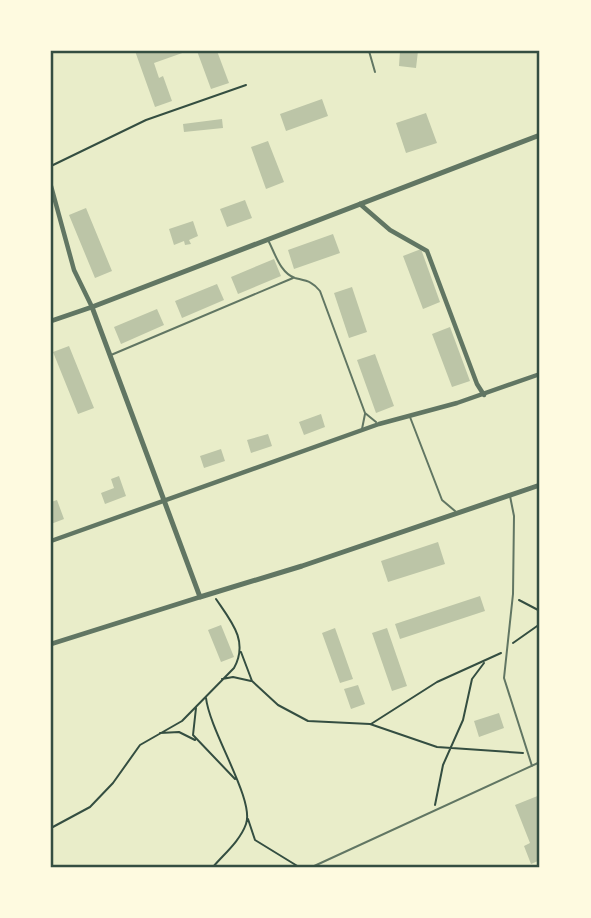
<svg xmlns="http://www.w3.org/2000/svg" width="591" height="918" viewBox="0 0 591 918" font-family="'Fira Sans',sans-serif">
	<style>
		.building { fill: #bcc5a7 }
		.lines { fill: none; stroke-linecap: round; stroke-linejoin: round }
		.path { stroke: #344e41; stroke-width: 2 }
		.service { stroke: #617663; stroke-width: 2 }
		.minor { stroke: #617663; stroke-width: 4.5 }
		.tertiary { stroke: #617663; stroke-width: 5 }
		.neatline { fill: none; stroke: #344e41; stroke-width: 2.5 }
	</style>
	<rect width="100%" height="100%" fill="#e9edc9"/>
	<path class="building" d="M135 51H188L154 63 159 78 163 76 172 101 155 107Z
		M197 51H217L229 83 211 89Z
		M400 51H418L416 68 399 66Z
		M322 99 328 116 286 131 280 114Z
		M426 113 437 143 406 153 396 123Z
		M222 119 223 128 184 132 183 124Z
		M268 141 284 182 266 189 251 147Z
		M245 200 252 218 227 227 220 209Z
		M86 208 112 271 95 278 69 215Z
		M193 221 198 236 189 240 191 244 185 245 184 241 174 245 169 229Z
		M333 234 340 253 294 269 288 250Z
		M421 249 440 302 423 309 403 256Z
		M274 259 281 276 238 294 231 277Z
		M217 284 224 300 182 318 175 301Z
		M352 287 367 332 349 338 334 293Z
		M157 309 164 325 121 344 114 327Z
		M450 327 470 381 452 387 432 334Z
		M69 346 94 408 78 414 53 352Z
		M375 354 394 406 376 413 357 360Z
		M321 414 325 427 304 435 299 422Z
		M268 434 272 446 251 453 247 440Z
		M221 449 225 461 204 468 200 456Z
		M119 476 126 496 105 504 101 493 114 488 111 479Z
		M57 500 64 519 51 524V502Z
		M438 542 445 564 388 582 381 561Z
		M480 596 485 611 400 639 395 624Z
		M221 625 234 657 221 662 208 630Z
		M335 628 353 679 340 683 322 633Z
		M387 628 407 686 392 691 372 633Z
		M358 685 365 704 351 709 344 689Z
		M499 713 504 728 479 737 474 721Z
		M540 795V867L538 861 531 864 524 846 530 843 515 805Z"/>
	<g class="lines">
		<path class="path" d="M51 166 146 120 246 85
			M519 600 540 611
			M513 643 540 624
			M241 652 252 681 278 705 308 721 370 724 437 747 523 753
			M222 679 233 677 251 681
			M206 698C210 732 255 800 246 824 240 841 224 854 213 867
			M196 708 193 735 235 779
			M371 724 437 682 501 653
			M160 733 179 732 195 740
			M435 805 443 765 463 720 472 679 484 663
			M248 819 255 840 299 867
			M51 828 90 807 113 783 140 745 182 721 234 668C249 641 231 621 216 599"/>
		<path class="service" d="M369 51 375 72
			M268 240C275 253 280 273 295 278 307 281 312 281 320 291L365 413 376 422
			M111 355 293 278
			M410 417 442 500 455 511
			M362 429 365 414
			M510 496 514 516 513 594 504 678 532 766
			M312 867 540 762"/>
		<path class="minor" d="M51 186 74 270 92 307 51 321
			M360 204 390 230 427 251 477 384 484 395
			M51 541 379 424 457 403 540 374
			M51 644 200 597"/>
		<path class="tertiary" d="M540 135 92 307 200 597 302 566 540 485"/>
	</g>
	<rect width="591" height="918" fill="none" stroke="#fefae0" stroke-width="105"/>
	<rect x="52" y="52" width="486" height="814" class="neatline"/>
</svg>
